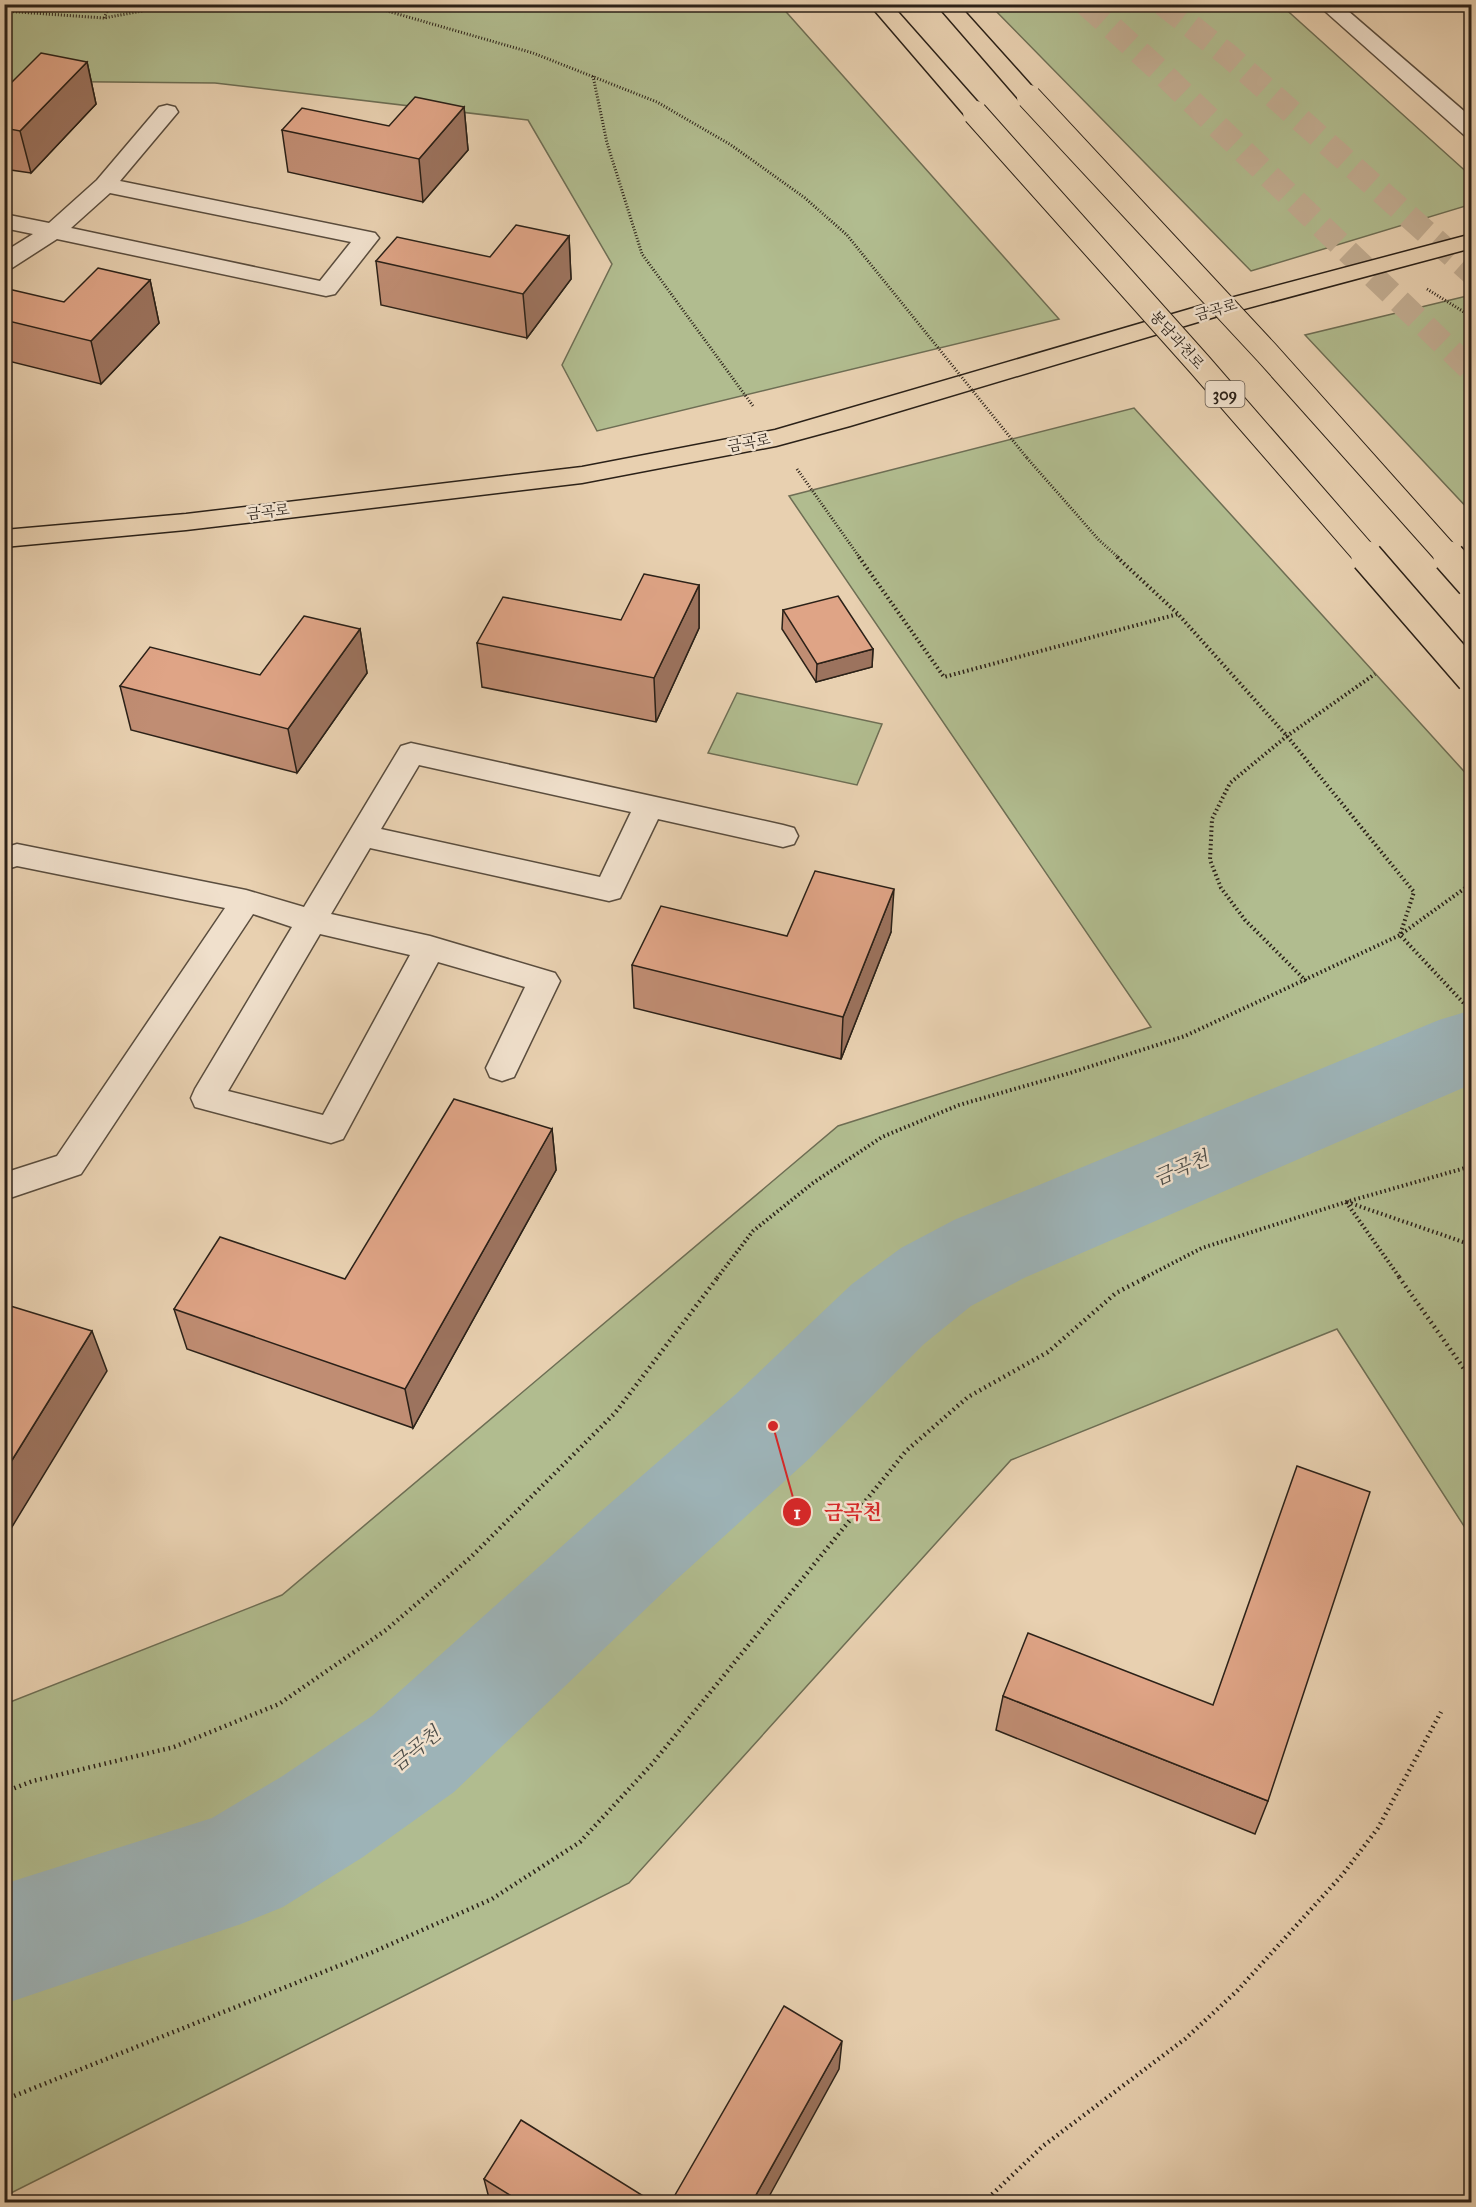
<svg xmlns="http://www.w3.org/2000/svg" width="1476" height="2207" viewBox="0 0 1476 2207" font-family="'IM FELL Great Primer','Noto Serif KR',serif">
	<style>
		.green { fill: #b1bc8f; stroke: #6e6e54; stroke-width: 1.5 }
		.lines { fill: none; stroke-linecap: round; stroke-linejoin: round }
		.river { fill: #9db3b7; fill-rule: evenodd }
		.highway-tunnel { stroke: #c2ad92; stroke-width: 24; stroke-dasharray: 24 12; stroke-linecap: butt }
		.minor-casing { stroke: #5a4d3e; stroke-width: 3 }
		.major-casing { stroke: #2b2118; stroke-width: 3 }
		.highway-casing { stroke: #2b2118; stroke-width: 3 }
		.path-far2 { stroke: #2b2118; stroke-width: 3; stroke-dasharray: 1 2; stroke-linecap: butt }
		.path-far1 { stroke: #2b2118; stroke-width: 4; stroke-dasharray: 1.5 3; stroke-linecap: butt }
		.path { stroke: #2b2118; stroke-width: 4.5; stroke-dasharray: 1.5 4; stroke-linecap: butt }
		.minor { fill: #f0e0cc; fill-rule: evenodd }
		.major { fill: #e8d0b0; fill-rule: evenodd }
		.highway { fill: #e8d0b0; fill-rule: evenodd }
		.highway-bridge-far1-casing { stroke: #2b2118; stroke-width: 26; stroke-linecap: butt }
		.highway-bridge-casing { stroke: #2b2118; stroke-width: 34; stroke-linecap: butt }
		.path-bridge { stroke: #2b2118; stroke-width: 3; stroke-dasharray: 1 2; stroke-linecap: butt }
		.highway-bridge-far1 { stroke: #e8d0b0; stroke-width: 24 }
		.highway-bridge { stroke: #e8d0b0; stroke-width: 31 }
		.wall { fill: #c08d73; stroke: #2b2118; stroke-width: 1.5 }
		.shaded-wall { fill: #9c735e; stroke: #2b2118; stroke-width: 1.5 }
		.building { fill: #dfa486; stroke: #2b2118; stroke-width: 1.5 }
		.labels { text-anchor: middle; stroke-width: 5; stroke-linejoin: round; paint-order: stroke }
		.far-street-label { font-size: 15px; fill: #2b2118; stroke: #f0e0cc }
		.shield { fill: #f0e0cc; stroke: #665a4e; stroke-width: 1.5 }
		.shield-label { font-size: 16px; font-weight: bold; fill: #2b2118 }
		.water-label { font-size: 20px; font-style: italic; fill: #4d4d48; stroke: #f0e0cc }
		.leader { fill: none; stroke: #d62828; stroke-width: 2 }
		.callout-dot { fill: #d62828; stroke: #f0e0cc; stroke-width: 2 }
		.mark-label { font-size: 18px; text-anchor: middle; font-weight: bold; fill: #fff }
		.callout-label { font-size: 20px; text-anchor: middle; font-weight: bold; fill: #d62828; stroke: #f0e0cc; stroke-width: 5; stroke-linejoin: round; paint-order: stroke }
	</style>
	<rect width="100%" height="100%" fill="#e8d0b0"/>
	<filter id="stains"><feTurbulence type="fractalNoise" baseFrequency=".00333" numOctaves="4"/><feColorMatrix values="0 0 0 0 .2 0 0 0 0 .09 0 0 0 0 .02 0 0 0 .5 -.17"/></filter>
	<radialGradient id="worn" r=".72"><stop offset=".6" stop-color="#630" stop-opacity="0"/><stop offset="1" stop-color="#630" stop-opacity=".3"/></radialGradient>
	<path class="green" d="M5 5H780L1059 319 597 431 562 365 612 264 528 120 215 83 5 81Z
		M990 5H1281L1471 176V201L1469 205 1251 271Z
		M1471 295H1472L1471 512 1305 335Z
		M1134 408 1471 779V1537L1337 1329 1011 1460 629 1883 5 2196V1704L282 1595 838 1126 1151 1027 789 496Z
		M737 693 882 724 857 785 708 753Z"/>
	<g class="lines">
		<path class="river" d="M1472 1010V1084L1024 1278 971 1306 924 1344 810 1458 675 1581 454 1792 363 1857 283 1907 241 1924 4 2004V1884L212 1818 281 1777 372 1716 599 1513 736 1394 852 1284 901 1248 954 1220 1439 1020Z"/>
		<path class="highway-tunnel" d="M1086 4 1161 72 1472 371
			M1163 4 1229 56 1472 273"/>
		<defs>
			<path id="minor" d="M1317 4H1340L1472 118V137L1464 135Z
				M167 105 175 107 178 112 120 181 375 233 379 238 335 294 326 296 57 239 12 268 4 270V252L33 234 4 228V214L49 223 97 180 159 107ZM110 193 351 242 320 281 71 228Z
				M411 743 783 825 794 828 798 836 794 844 783 847 658 819 620 898 609 901 370 848 331 914 430 936 555 973 560 981 514 1077 502 1081 490 1077 486 1068 525 987 438 962 343 1139 331 1143 195 1107 191 1098 195 1089 292 927 253 914 81 1174 4 1200V1173L57 1156 225 908 17 866 4 870V848L17 844 246 890 304 907 401 746ZM419 765 631 812 600 877 381 829ZM320 934 410 955 323 1115 228 1091Z"/>
			<path id="major" d="M1472 234V248L1218 316 850 426 776 446 582 483 186 530 4 547V530L186 514 582 467 775 430 1200 306Z"/>
			<path id="highway" d="M869 4H891L983 108 986 113 983 118 975 120 967 118Z
				M936 4H958L1037 92 1040 97 1037 102 1029 104 1021 102Z"/>
		</defs>
		<use href="#minor" class="minor-casing"/>
		<use href="#major" class="major-casing"/>
		<use href="#highway" class="highway-casing"/>
		<path class="path-far2" d="M363 4 533 53 657 102 731 145 805 198 847 235
			M4 11 104 18 180 4
			M104 18 111 4
			M593 76 607 143 642 254 753 406
			M1427 289 1472 317
			M1027 458 1099 540 1119 558
			M797 469 860 558"/>
		<path class="path-far1" d="M859 557 944 677 1178 614
			M1117 557 1178 614 1287 736 1414 892 1400 935 1472 1012
			M1306 981 1245 920 1221 888 1210 860 1212 819 1230 783 1287 736 1375 674
			M1346 1202 1400 1278
			M1347 1202 1472 1245
			M717 1278 753 1231 813 1183 882 1137 959 1105 1070 1073 1185 1036 1400 935 1472 883
			M1144 1278 1202 1248 1346 1202 1472 1166"/>
		<path class="path" d="M1399 1277 1472 1380
			M4 1792 33 1781 174 1747 279 1704 386 1630 470 1558 615 1413 718 1277
			M4 2100 373 1952 492 1899 580 1842 652 1764 906 1451 968 1397 1048 1352 1116 1293 1147 1277
			M984 2202 1043 2146 1185 2039 1237 1991 1343 1874 1378 1828 1441 1712"/>
		<use href="#minor" class="minor"/>
		<use href="#major" class="major"/>
		<use href="#highway" class="highway"/>
		<defs>
			<path id="highway-bridge-far1" d="M1029 97 1267 353 1450 558
				M975 113 1200 365 1368 558"/>
			<path id="highway-bridge" d="M1367 557 1472 678
				M1449 557 1472 583"/>
		</defs>
		<use href="#highway-bridge-far1" class="highway-bridge-far1-casing"/>
		<use href="#highway-bridge" class="highway-bridge-casing"/>
		<path class="path-bridge" d="M847 235 1027 458"/>
		<use href="#highway-bridge-far1" class="highway-bridge-far1"/>
		<use href="#highway-bridge" class="highway-bridge"/>
	</g>
	<path class="wall" d="M87 62 96 104 31 173 4 169V90Z
		M464 107 468 150 423 202 288 172 282 130 389 126Z
		M569 236 571 279 527 338 381 305 376 261 490 257Z
		M150 280 159 323 101 384 4 360V320L64 302Z
		M699 585V628L656 722 482 687 477 643 621 620Z
		M783 610 873 649 872 667 816 682 782 629Z
		M360 629 367 673 297 773 131 730 120 686 260 675Z
		M891 932 841 1059 634 1008 632 965 787 936Z
		M552 1129 556 1170 413 1428 187 1349 174 1309 345 1279Z
		M1003 1696 1268 1801 1255 1834 996 1730Z
		M484 2179 653 2202H490Z"/>
	<path class="shaded-wall" d="M87 62 96 104 31 173 20 131Z
		M464 107 468 150 423 202 419 159Z
		M569 236 571 279 527 338 523 294Z
		M150 280 159 323 101 384 91 341Z
		M699 585V628L656 722 654 678Z
		M360 629 367 673 297 773 288 729Z
		M873 649 872 667 816 682 817 664Z
		M894 889 891 932 841 1059 843 1017Z
		M552 1129 556 1170 413 1428 405 1389Z
		M92 1331 107 1371 4 1540V1473Z
		M842 2041 839 2069 766 2202H752Z"/>
	<path class="building" d="M41 53 87 62 20 131 4 128V90Z
		M415 97 464 107 419 159 282 130 302 108 389 126Z
		M516 225 569 236 523 294 376 261 397 237 490 257Z
		M98 268 150 280 91 341 4 320V288L64 302Z
		M644 574 699 585 654 678 477 643 503 597 621 620Z
		M838 596 873 649 817 664 783 610Z
		M304 616 360 629 288 729 120 686 150 647 260 675Z
		M815 871 894 889 843 1017 632 965 661 906 787 936Z
		M454 1099 552 1129 405 1389 174 1309 220 1237 345 1279Z
		M4 1304 92 1331 4 1473Z
		M1297 1466 1370 1492 1268 1801 1003 1696 1028 1633 1213 1705Z
		M784 2006 842 2041 752 2202H671Z
		M521 2120 653 2202H521L484 2179Z"/>
	<g class="labels">
		<g class="far-street-label">
			<text transform="translate(1216 310) rotate(-16)" y="5">금곡로</text>
			<text transform="translate(1177 340) rotate(48)" y="5">봉담과천로</text>
			<text transform="translate(749 443) rotate(-11)" y="5">금곡로</text>
			<text transform="translate(268 512) rotate(-7)" y="5">금곡로</text>
		</g>
		<rect class="shield" x="1205.5" y="381" width="39" height="26" rx="4.5"/>
		<g class="shield-label">
			<text x="1225" y="400">309</text>
		</g>
		<g class="water-label">
			<text transform="translate(1181 1168) rotate(-23)" y="7">금곡천</text>
			<text transform="translate(415 1749) rotate(-39)" y="7">금곡천</text>
		</g>
	</g>
	<path class="leader" d="M773 1426L797 1512"/>
	<g class="callout-dot">
		<circle cx="773" cy="1426" r="6"/>
		<circle cx="797" cy="1512" r="15"/>
	</g>
	<g class="mark-label">
		<text x="797" y="1519">1</text>
	</g>
	<g class="callout-label">
		<text x="853" y="1519">금곡천</text>
	</g>
	<rect width="1476" height="2207" fill="none" stroke="#e8d0b0" stroke-width="24"/>
	<rect x="6" y="6" width="1464" height="2195" fill="none" stroke="#2b2118" stroke-width="3"/>
	<rect x="12" y="12" width="1452" height="2183" fill="none" stroke="#2b2118" stroke-width="1.5"/>
	<rect width="100%" height="100%" filter="url(#stains)"/>
	<rect width="100%" height="100%" fill="url(#worn)"/>
</svg>
